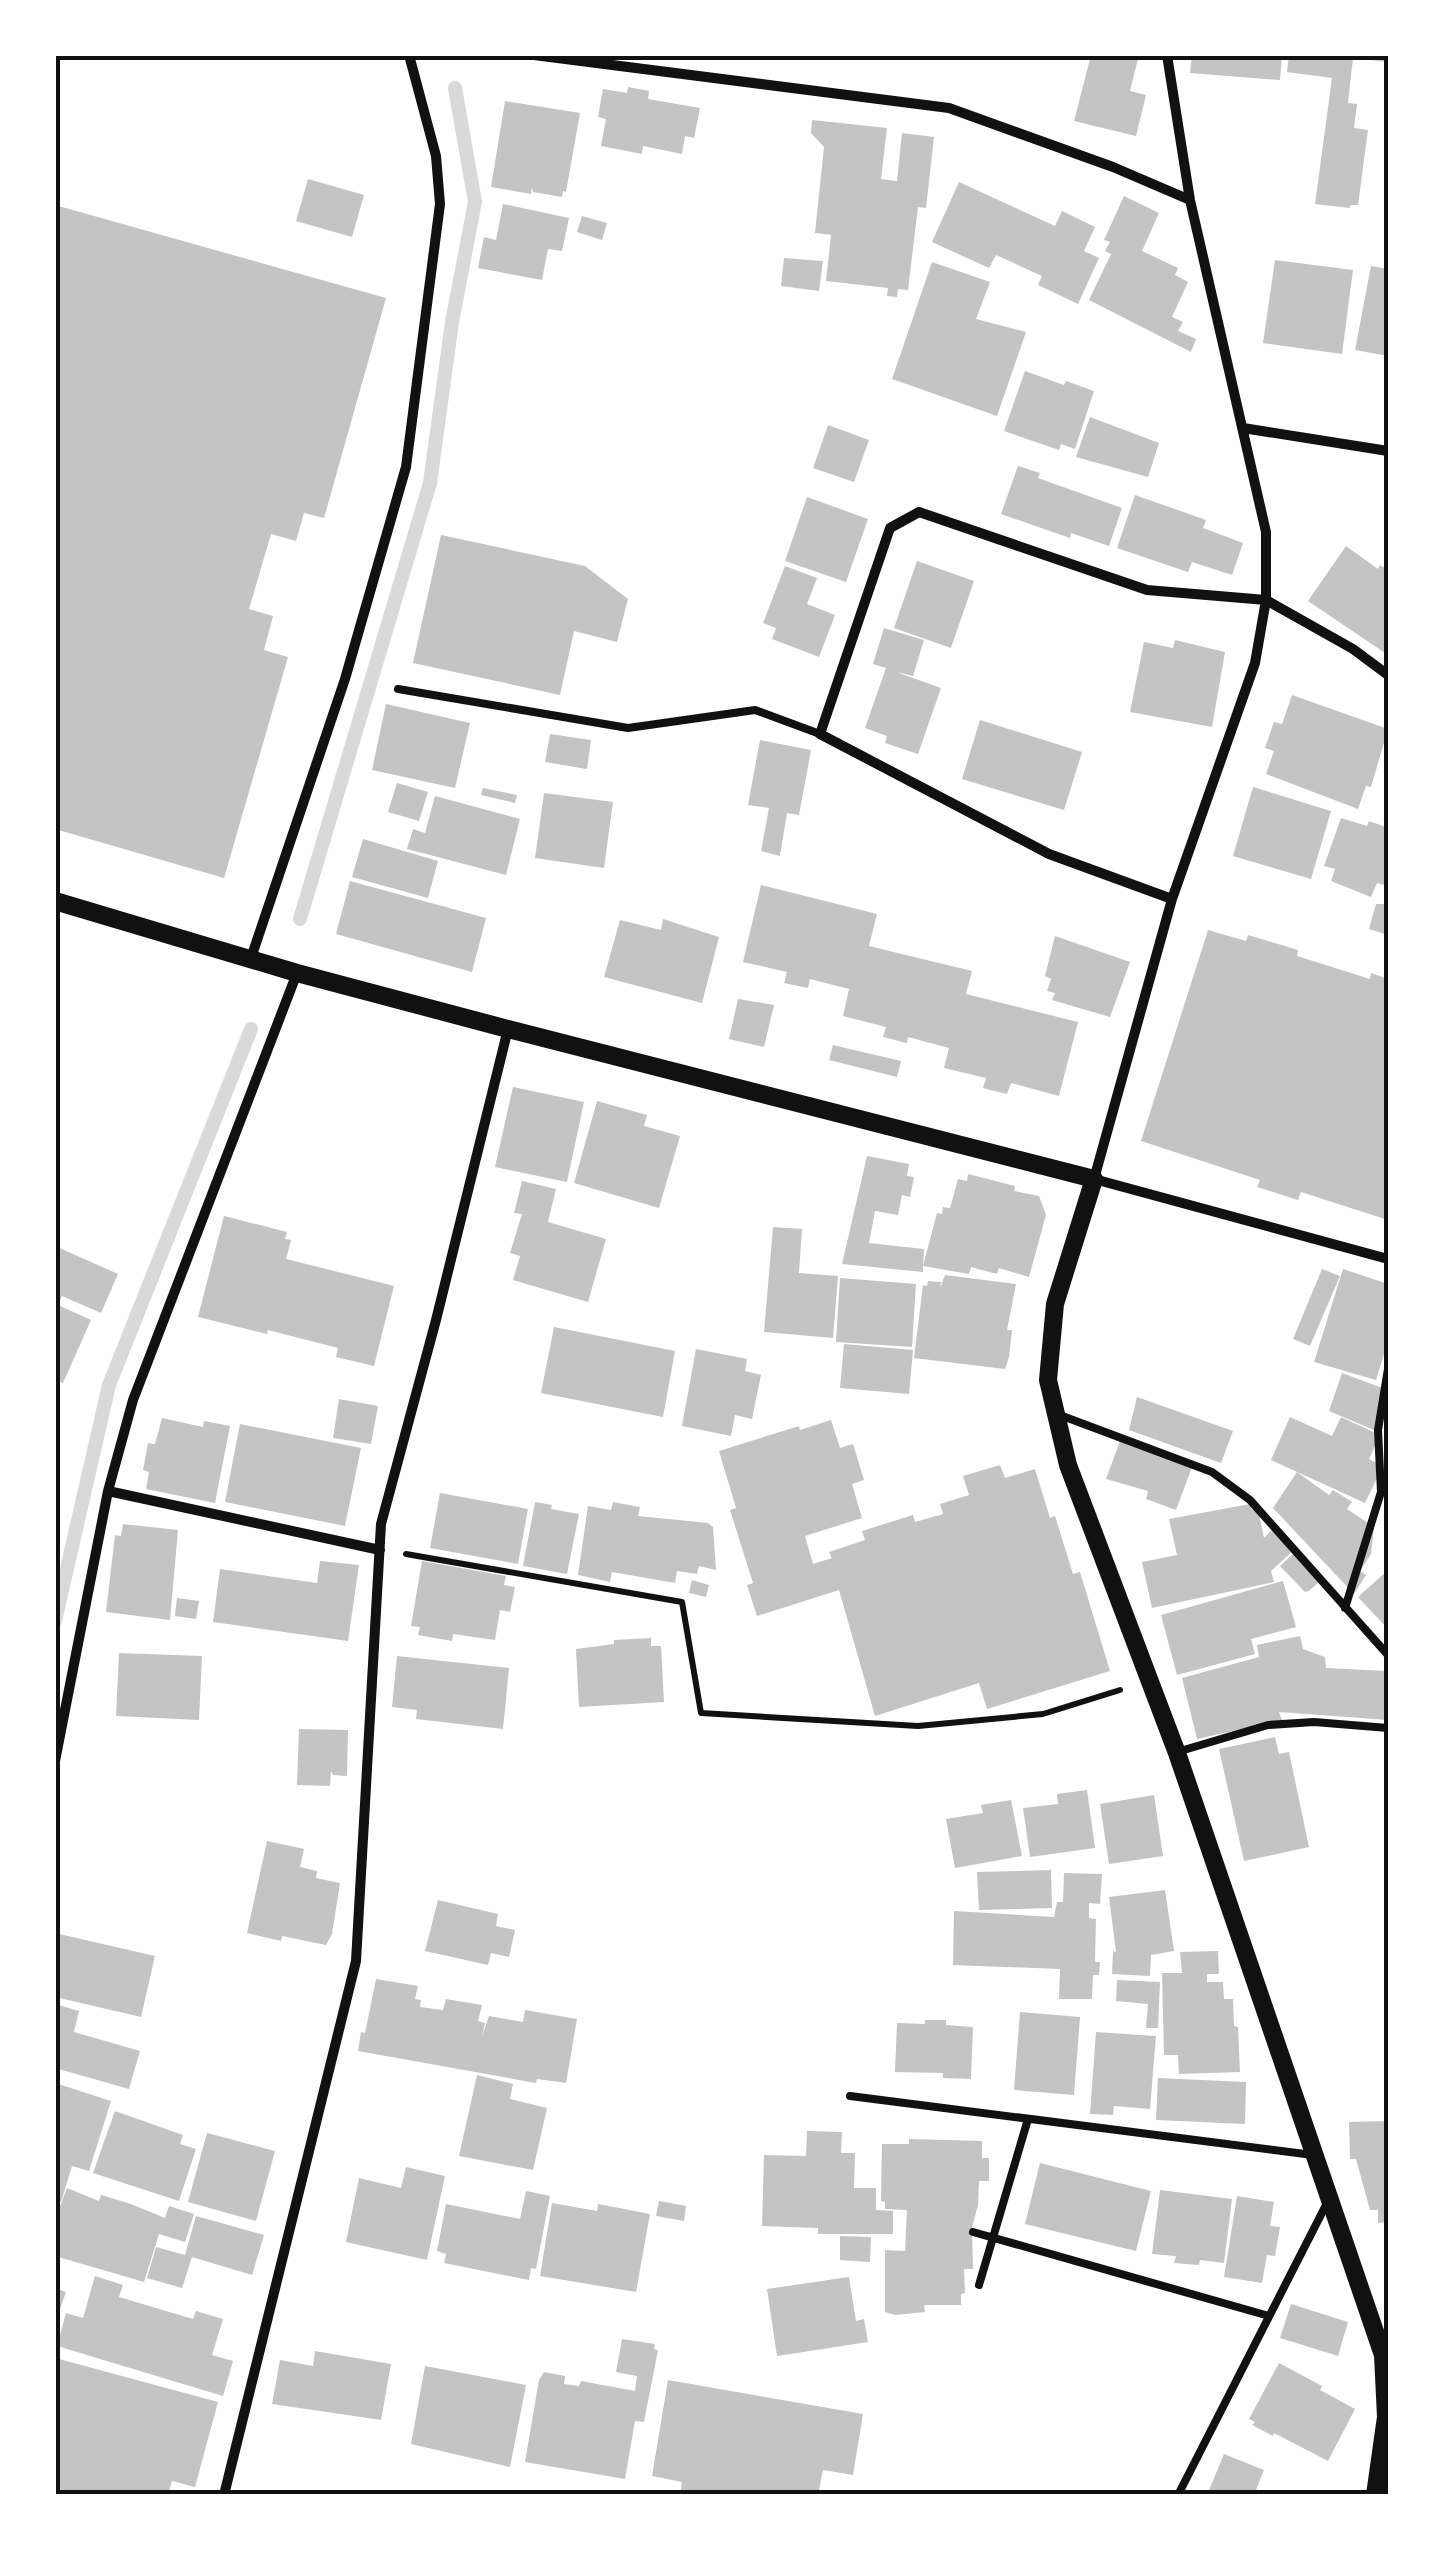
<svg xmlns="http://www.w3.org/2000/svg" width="1443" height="2550" viewBox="0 0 1443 2550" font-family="'DM Sans',sans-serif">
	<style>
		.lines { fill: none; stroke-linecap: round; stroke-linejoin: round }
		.stream { stroke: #d9d9d9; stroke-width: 14 }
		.building { fill: #c4c4c4 }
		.path { stroke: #111; stroke-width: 6 }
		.service { stroke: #111; stroke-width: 8 }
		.minor { stroke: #111; stroke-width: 10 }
		.tertiary { stroke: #111; stroke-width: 18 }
		.neatline { fill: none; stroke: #111; stroke-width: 4 }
	</style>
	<rect width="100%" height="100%" fill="#fff"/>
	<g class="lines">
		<path class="stream" d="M300 919 430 483 452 322 475 202 455 88
			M55 1621 109 1385 251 1029"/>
	</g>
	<path class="building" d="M1091 55H1139L1130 91 1146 95 1136 136 1074 121Z
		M1192 55H1282L1280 80 1190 73Z
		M1289 55H1388V62L1353 58 1348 103 1357 104 1354 128 1368 130 1358 205H1350V208L1315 204 1332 78 1287 72Z
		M628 87 649 91 648 99 700 108 694 138 685 136 682 154 643 146 642 154 601 146 606 119 598 117 603 89 627 93Z
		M505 101 580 113 566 192 563 191 562 197 533 192 532 187 531 194 491 187Z
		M812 120 887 128 881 179 897 181 902 133 934 137 926 208 918 207 908 290 898 289 897 297 887 296 888 288 826 281 831 235 815 233 824 147 811 133Z
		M308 179 364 195 352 237 296 221Z
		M959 182 1055 226 1062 211 1095 227 1084 251 1099 258 1078 304 1038 285 1042 276 996 255 989 268 932 242Z
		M1124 196 1159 213 1142 251 1178 268 1175 275 1188 282 1172 317 1183 322 1178 331 1196 339 1191 352 1089 300 1111 254 1105 251 1110 242 1104 240Z
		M503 204 569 218 562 251 548 249 542 280 478 268 484 237 496 240Z
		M55 205 386 298 324 518 304 513 296 541 271 534 249 609 273 616 264 650 288 657 224 878 55 829Z
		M582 216 607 223 602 240 577 232Z
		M784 258 823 261 819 291 781 286Z
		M1275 260 1353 270 1342 354 1263 343Z
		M932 262 990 282 976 319 1026 332 997 416 892 379Z
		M1371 266 1388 269V356L1355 350Z
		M1025 371 1064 385 1066 381 1094 391 1075 449 1061 444 1059 450 1004 431Z
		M1090 417 1159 443 1148 477 1076 457Z
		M828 425 869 440 854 482 813 468Z
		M1018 466 1040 473 1038 478 1122 508 1109 546 1071 533 1070 538 1001 514Z
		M1135 495 1206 520 1203 528 1243 543 1232 575 1192 562 1188 572 1117 548Z
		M807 497 868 519 846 582 785 561Z
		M441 535 585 566 628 599 617 642 574 631 560 695 413 663Z
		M1346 546 1378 569 1380 565 1388 570V655L1308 601Z
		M917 561 974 581 951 648 894 628Z
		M785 566 817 578 807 604 835 615 819 657 772 639 776 628 763 623Z
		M884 628 924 640 913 676 896 672 941 688 918 754 885 743 887 736 865 728 886 668 873 664Z
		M1175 640 1225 652 1212 727 1130 712 1144 642 1173 648Z
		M1292 695 1388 729 1371 787 1366 786 1358 809 1266 774 1274 751 1265 748 1274 722 1282 724Z
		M386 704 470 723 455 788 372 770Z
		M980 720 1082 752 1064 810 962 779Z
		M550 734 591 740 587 769 545 762Z
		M760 740 811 750 799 815 787 813 780 856 761 851 769 808 748 805Z
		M397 783 428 792 419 821 388 812Z
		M1253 787 1331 811 1311 879 1233 856Z
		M483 788 517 795 515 803 481 795Z
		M544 793 613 802 604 868 535 858Z
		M435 796 520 819 506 875 407 849 413 829 425 833Z
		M1341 818 1367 826 1369 821 1386 827 1388 886 1377 883 1371 897 1331 881 1335 869 1324 866Z
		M363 839 438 861 428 898 352 877Z
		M350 881 486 918 472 972 336 934Z
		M761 885 877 914 869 946 972 971 966 994 1078 1022 1059 1096 1011 1083 1007 1094 983 1088 986 1078 944 1068 949 1048 908 1037 907 1043 883 1037 886 1027 843 1016 849 989 810 979 808 988 784 983 787 972 743 962Z
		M1376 904H1388V935L1369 929Z
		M663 919 719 937 702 1003 604 977 620 920 661 930Z
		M1208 930 1246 941 1248 935 1298 950 1297 956 1370 979 1371 973 1388 979V1220L1301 1192 1298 1200 1257 1187 1260 1180 1141 1141Z
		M1055 936 1130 962 1110 1017 1052 1000 1055 993 1047 991 1051 979 1045 976Z
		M738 999 774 1005 764 1047 729 1039Z
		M833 1045 901 1061 897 1077 829 1060Z
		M513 1087 584 1102 567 1182 495 1167Z
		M597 1101 647 1115 644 1126 680 1136 659 1208 574 1183Z
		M867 1156 909 1164 907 1176 914 1177 910 1197 902 1195 898 1215 875 1211 869 1243 924 1249 923 1266 937 1213 942 1214 943 1207 950 1208 958 1179 967 1181 968 1174 1015 1186 1014 1191 1039 1196 1046 1215 1029 1277 999 1268 997 1274 971 1267 969 1274 923 1266V1272L842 1264Z
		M522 1181 556 1189 548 1222 606 1239 588 1302 513 1280 520 1256 510 1253 522 1214 514 1213Z
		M224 1216 287 1232 285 1239 291 1240 286 1259 394 1286 374 1366 336 1357 338 1348 268 1330 267 1334 198 1317Z
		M773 1227 802 1229 799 1273 838 1276 833 1338 764 1332Z
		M55 1246 118 1274 101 1313 62 1296 58 1305 91 1320 63 1383 55 1380Z
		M1322 1269 1340 1276 1310 1346 1293 1339Z
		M1343 1269 1388 1284V1341L1376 1380 1314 1362Z
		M945 1275 1016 1284 1007 1330H1012L1009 1357 1005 1369 914 1358 923 1285 927 1286 928 1281 941 1282 940 1288Z
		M840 1278 916 1284 912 1347 836 1342Z
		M554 1327 675 1351 663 1417 541 1393Z
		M844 1344 913 1350 909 1394 840 1388Z
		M696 1349 747 1359 745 1371 761 1375 752 1419 735 1415 731 1436 682 1426Z
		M1342 1373 1385 1389 1374 1430 1329 1411Z
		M1137 1397 1233 1431 1221 1463 1129 1430Z
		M339 1399 378 1406 371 1444 333 1438Z
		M1290 1417 1332 1436 1341 1417 1380 1435 1369 1459 1383 1466 1365 1503 1271 1460Z
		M162 1418 203 1427 204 1421 230 1426 215 1503 146 1489 149 1472 143 1470 148 1443 155 1444Z
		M831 1420 840 1448 853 1444 864 1480 852 1484 862 1518 805 1536 813 1564 832 1558 829 1552 865 1540 862 1531 913 1515 915 1522 943 1514 940 1504 969 1495 963 1476 1000 1465 1005 1478 1035 1469 1050 1518 1055 1516 1073 1574 1080 1572 1110 1671 987 1709 979 1683 875 1716 839 1590 757 1616 747 1585 753 1583 730 1510 736 1508 719 1451 799 1426 800 1430Z
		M240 1424 361 1448 345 1526 225 1502Z
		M1120 1441 1192 1467 1176 1510 1146 1499 1148 1491 1106 1479Z
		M1297 1472 1329 1495 1333 1490 1352 1502 1347 1509 1374 1527 1371 1554 1360 1571 1366 1575 1354 1594 1273 1508Z
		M440 1493 528 1509 518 1564 430 1548Z
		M535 1502 552 1505 551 1509 579 1514 567 1574 523 1566Z
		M613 1502 640 1507 638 1516 708 1523 713 1527 716 1570 699 1566 697 1574 677 1571 675 1583 612 1572 610 1582 578 1575 588 1506 611 1510Z
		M1250 1504 1252 1510 1258 1509 1264 1538 1274 1528 1294 1550 1271 1571 1274 1582 1152 1608 1142 1562 1177 1555 1169 1519Z
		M123 1524 178 1530 170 1620 106 1612 115 1535 121 1536Z
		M1295 1552 1321 1580 1309 1591 1305 1592 1280 1566Z
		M320 1561 359 1565 348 1641 213 1622 220 1569 317 1583Z
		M422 1561 506 1576 504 1585 515 1587 510 1612 500 1610 495 1640 453 1634 452 1641 418 1635 420 1627 411 1626Z
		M1388 1570V1629L1358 1597Z
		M692 1580 709 1585 706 1597 689 1593Z
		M1283 1581 1296 1627 1251 1639 1255 1654 1177 1675 1161 1615Z
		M177 1598 199 1601 196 1619 175 1616Z
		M1300 1636 1303 1649 1325 1657 1326 1668 1386 1671 1388 1720 1279 1712 1282 1720 1197 1739 1182 1678 1259 1657 1257 1645Z
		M651 1638V1646H661L664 1702 579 1707 576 1649 614 1644V1640Z
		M119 1653 202 1656 199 1720 116 1716Z
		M397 1656 509 1668 503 1729 416 1719 417 1710 392 1707Z
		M299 1729 348 1730 347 1776 333 1775 331 1771 330 1786 297 1785Z
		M1275 1737 1279 1754 1289 1752 1309 1847 1244 1861 1219 1749Z
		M1087 1790 1095 1848 1030 1857 1023 1808 1058 1804 1057 1794Z
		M1154 1795 1163 1856 1109 1864 1100 1804Z
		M1011 1800 1022 1856 955 1868 946 1819 983 1813 981 1805Z
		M267 1841 304 1849 300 1867 317 1871 316 1878 340 1883 332 1934 326 1945 282 1936 281 1941 247 1933Z
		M1051 1870 1052 1908 979 1910 977 1872Z
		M1064 1873 1102 1874 1100 1904 1089 1903V1918L1096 1919 1095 1962H1100L1099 1975H1093L1092 1999H1059L1060 1969 953 1965 954 1911 1054 1917 1057 1902H1063Z
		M1165 1890 1174 1951 1151 1955 1150 1976 1112 1974 1113 1951 1116 1952 1109 1897Z
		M438 1900 498 1914 496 1926 515 1930 509 1957 491 1953 488 1965 425 1951Z
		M55 1933 155 1956 141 2017 55 1997Z
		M1218 1951 1219 1974H1207V1982H1223L1224 1999H1233L1234 2026 1238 2027 1240 2072 1179 2074 1178 2055H1164L1162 1973H1182L1180 1952Z
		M376 1979 418 1986 415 1999 421 2000 420 2007 443 2010 446 1999 482 2005 478 2021 485 2023 482 2036 489 2016 523 2022 525 2010 577 2019 566 2083 537 2079 536 2083 358 2051 361 2032 365 2033Z
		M1117 1980 1160 1982 1158 2028H1146L1148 2004 1116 2001Z
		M55 2004 79 2011 74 2032 140 2051 129 2089 55 2068Z
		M1020 2012 1080 2017 1074 2095 1014 2090Z
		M925 2020H946V2025L973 2027 971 2079 943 2078V2073L895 2072 897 2023 925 2024Z
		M1096 2032 1156 2036 1150 2109 1114 2106 1113 2115 1090 2114Z
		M477 2075 513 2084 510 2099 547 2108 533 2170 459 2156Z
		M1158 2078 1246 2082 1245 2124 1156 2120Z
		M55 2083 111 2101 89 2171 72 2166 61 2202 55 2200Z
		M115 2111 183 2135 180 2144 196 2149 179 2201 93 2173Z
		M1388 2121V2222L1378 2223V2210H1370L1356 2159H1350L1349 2122Z
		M807 2131 842 2132 841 2153H855L854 2188H876V2210L893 2211V2234H818V2228L762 2226 764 2155 806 2156Z
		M207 2133 275 2151 256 2221 188 2202Z
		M909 2139 982 2141V2158H989V2181H979L978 2205 972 2227 973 2269H964L965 2293 961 2294V2305H924L925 2312 895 2315 885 2312V2250L905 2251 907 2210 885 2209V2202L881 2201 882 2144H909Z
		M1040 2163 1151 2191 1136 2251 1025 2224Z
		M406 2167 445 2176 427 2260 346 2242 359 2178 401 2188Z
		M67 2188 99 2201 101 2195 131 2204 165 2218 169 2206 194 2214 185 2242 159 2234 144 2282 55 2256V2219Z
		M1160 2190 1232 2199 1224 2263 1200 2260 1199 2265 1174 2263 1176 2256 1152 2254Z
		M526 2191 550 2196 536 2269 531 2268 529 2280 444 2263 446 2254 437 2251 446 2204 520 2219Z
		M1237 2196 1274 2202 1270 2226 1280 2227 1275 2256 1267 2255 1262 2283 1224 2277Z
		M659 2201 686 2206 684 2221 656 2216Z
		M552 2203 597 2211 598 2204 650 2214 636 2292 540 2276Z
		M196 2216 264 2235 252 2275 192 2257 182 2288 147 2278 156 2247 185 2255Z
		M840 2236 871 2237 870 2262 840 2260Z
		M95 2276 123 2285 119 2297 193 2319 196 2311 223 2319 212 2355 233 2361 223 2396 57 2346 66 2313 83 2318Z
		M849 2277 856 2321 864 2319 868 2342 777 2356 767 2289Z
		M55 2288 66 2292 56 2321H55Z
		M1291 2304 1348 2322 1338 2356 1280 2338Z
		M622 2339 655 2344 654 2349 658 2350 644 2422 635 2421 625 2479 525 2462 539 2380 544 2372 565 2376 564 2384 579 2386 581 2381 635 2391 637 2376 616 2372Z
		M315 2351 391 2364 381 2420 272 2404 280 2360 313 2366Z
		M59 2359 218 2402 195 2487 172 2481 168 2495H55V2373Z
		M1279 2363 1322 2386 1320 2390 1355 2409 1328 2461 1274 2433 1273 2436 1252 2425 1255 2422 1249 2419Z
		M425 2366 526 2385 510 2467 411 2444Z
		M668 2380 863 2414 853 2475 823 2470 818 2495H680L682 2482 652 2476Z
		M1224 2454 1264 2470 1254 2495H1207Z"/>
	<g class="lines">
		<path class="path" d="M406 1554 682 1602 701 1713 918 1726 1043 1714 1120 1690"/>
		<path class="service" d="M398 689 628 728 755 710 820 734
			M1057 1414 1212 1472 1250 1500 1388 1655
			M1345 1608 1381 1492 1378 1430 1388 1369
			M1177 1752 1268 1725 1314 1722 1388 1728
			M850 2096 1313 2155
			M973 2232 1269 2316
			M979 2285 1028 2119
			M1178 2495 1328 2201"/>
		<path class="minor" d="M534 55 949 108 1113 167 1190 200
			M1167 55 1190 200 1266 532V600L1255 663 1172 899 1094 1179 1388 1259
			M1243 428 1388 451
			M1172 899 1049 854 820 734 890 528 919 512 1147 590 1266 600 1353 649 1388 675
			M251 958 345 679 406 467 440 204 436 156 409 55
			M108 1491 380 1550
			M55 1761 108 1491 133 1400 297 973
			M224 2495 356 1961 381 1524 436 1320 508 1029"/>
		<path class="tertiary" d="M55 901 297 973 508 1029 1094 1179 1055 1304 1048 1380 1068 1465 1177 1753 1383 2355 1386 2417 1375 2495"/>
	</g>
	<rect width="1443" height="2550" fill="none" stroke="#ffffff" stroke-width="115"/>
	<rect x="58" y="58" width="1328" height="2434" class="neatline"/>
</svg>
